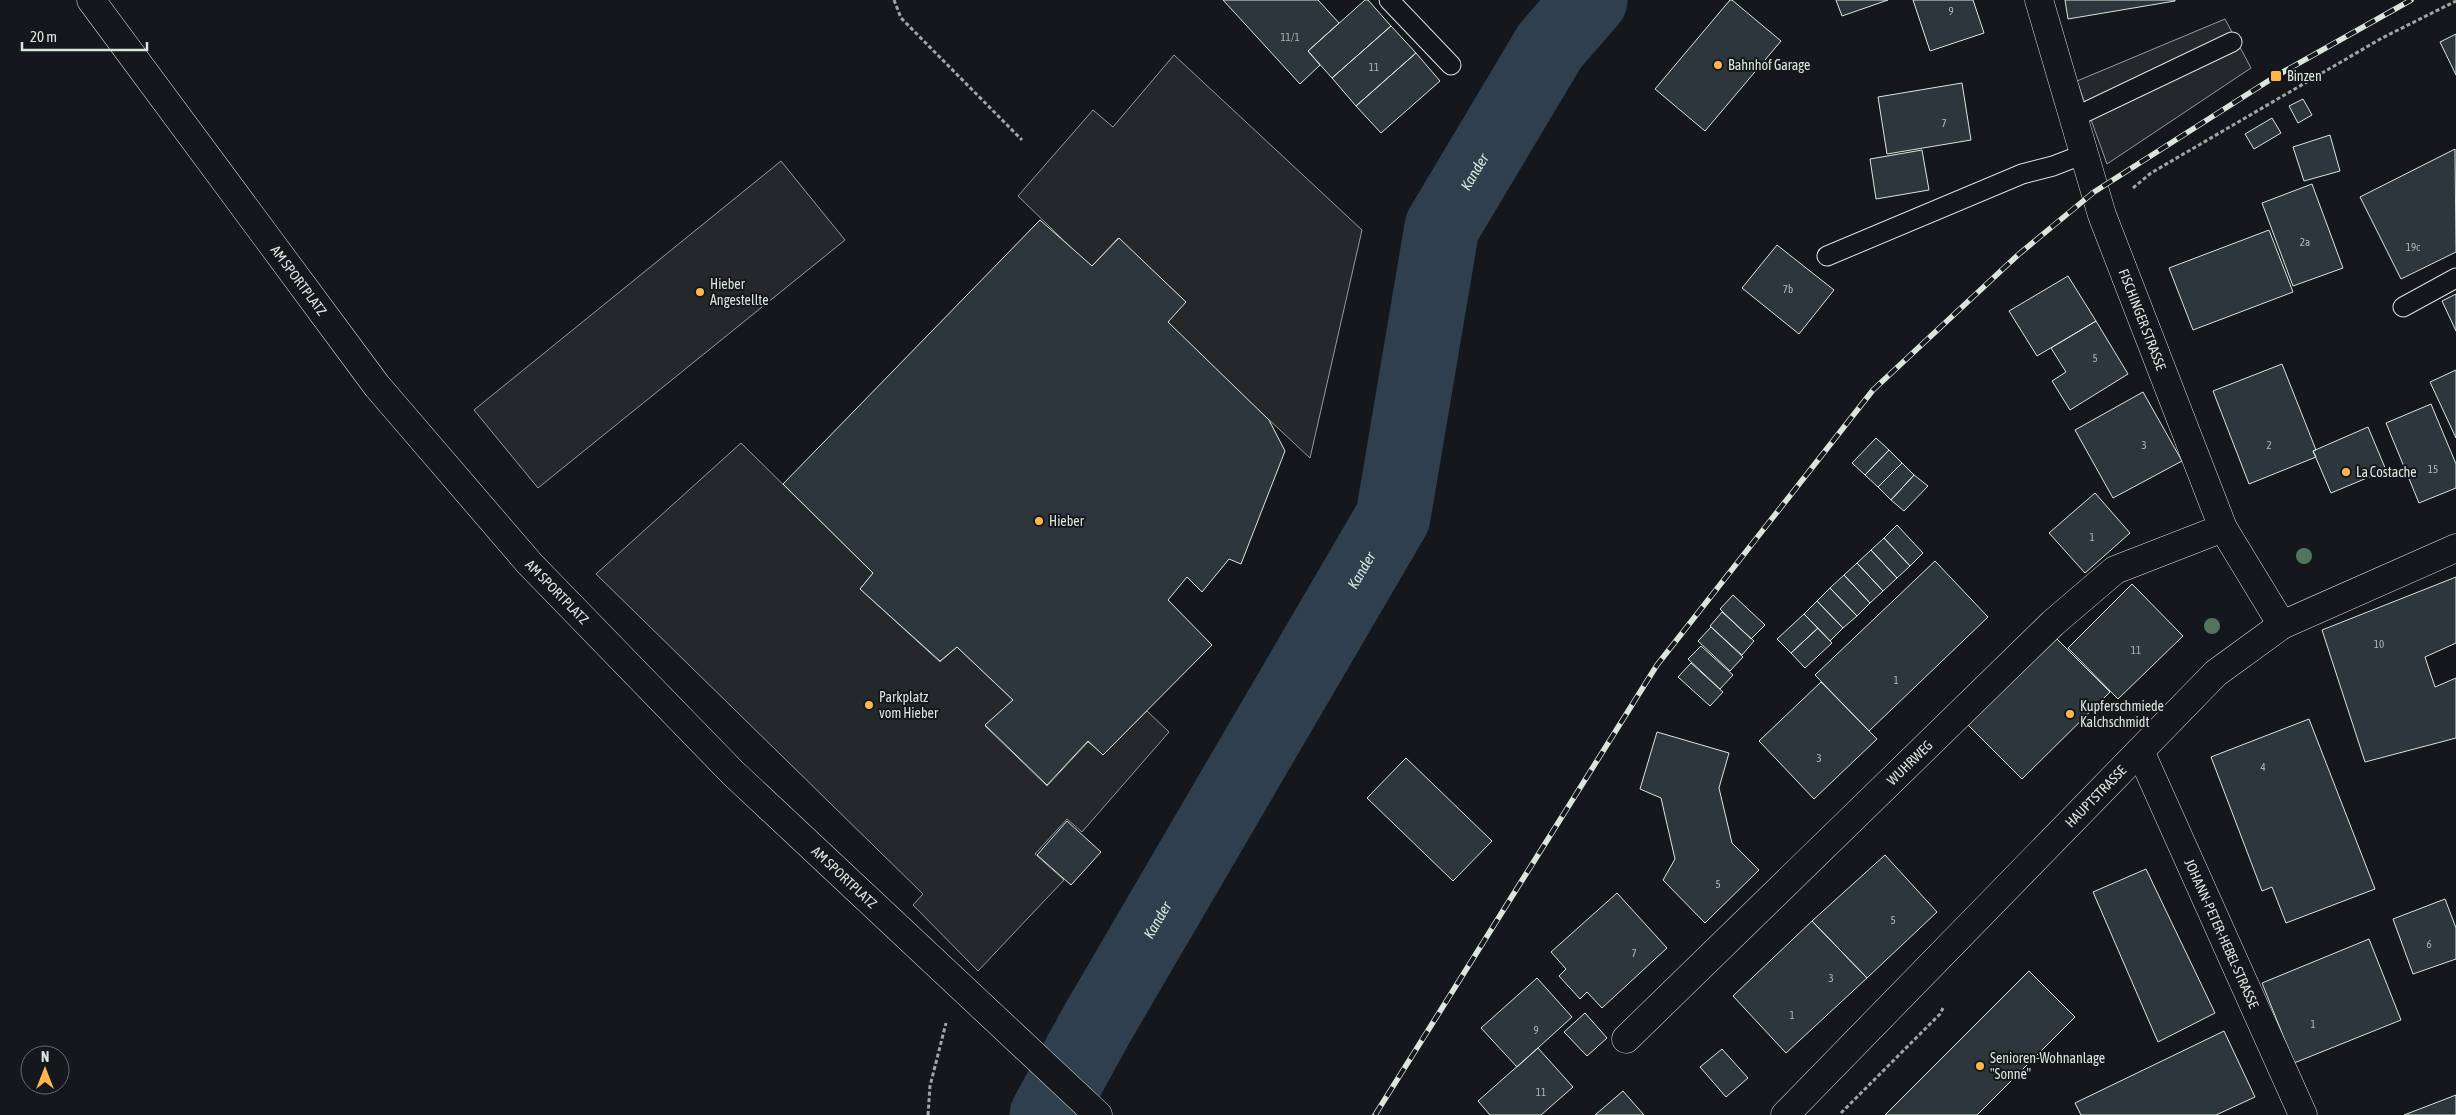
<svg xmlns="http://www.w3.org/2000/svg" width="2456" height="1115" viewBox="0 0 2456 1115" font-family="'Asap Condensed',sans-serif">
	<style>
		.parking { fill: #24282b; stroke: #939e99 }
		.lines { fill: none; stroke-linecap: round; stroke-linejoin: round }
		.river { stroke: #2f3f4d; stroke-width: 75 }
		.building { fill: #2c363c; stroke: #d8e6dc }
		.lane-casing { stroke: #d8e6dc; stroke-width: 21 }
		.street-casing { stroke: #d8e6dc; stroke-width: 29 }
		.secondary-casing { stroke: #d8e6dc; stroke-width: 29 }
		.path { stroke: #9da8a2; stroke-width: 3; stroke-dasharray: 4 2.5; stroke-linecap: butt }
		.lane { stroke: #14181c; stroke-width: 19 }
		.street { stroke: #14181c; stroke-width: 28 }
		.secondary { stroke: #14181c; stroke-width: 28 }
		.rail-casing { stroke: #d8e6dc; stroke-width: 5.5 }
		.rail { stroke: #14181c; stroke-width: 4; stroke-dasharray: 11; stroke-linecap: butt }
		.tree { fill: #55745f }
		.poi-dot { fill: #ffb74d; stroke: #14181c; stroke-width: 2 }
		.labels { text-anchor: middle; stroke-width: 4; stroke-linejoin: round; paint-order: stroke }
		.number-label { font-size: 11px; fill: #adbab4 }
		.poi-label { font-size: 14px; fill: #d8e6dc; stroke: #14181c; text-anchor: start }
		.street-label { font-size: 14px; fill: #d8e6dc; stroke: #14181c }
		.water-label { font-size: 15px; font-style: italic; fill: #d8e6dc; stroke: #14181c }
	</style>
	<rect width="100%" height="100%" fill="#14181c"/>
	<path class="parking" d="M2225 19 2251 68 2107 164 2077 81Z
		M1174 55 1362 230 1310 458 1164 322 1185 301 1118 238 1091 267 1018 196 1093 110 1113 127Z
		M781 161 845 240 538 488 474 410Z
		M741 443 873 573 860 589 940 662 957 647 1013 700 985 726 1047 786 1088 742 1103 754 1147 711 1169 732 1082 832 1067 819 1035 854 1064 880 978 971 913 905 923 894 596 574Z"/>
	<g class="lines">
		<path class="river" id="s1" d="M1047 1115 1097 1024 1393 517 1442 227 1550 46 1590 0"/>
	</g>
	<path class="building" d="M1223 0H1318L1339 23 1308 51 1320 65 1300 84Z
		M1365 0H1368L1391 26 1332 78 1308 51Z
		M1730 0H1732L1781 41 1705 131 1655 89Z
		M1836 0H1888L1842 16Z
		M1913 0H1973L1984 33 1930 51Z
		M2065 0H2175V1L2068 19Z
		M1391 26 1416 53 1356 106 1332 78Z
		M2456 34V75L2440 42Z
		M1416 53 1440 81 1381 133 1356 106Z
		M1962 83 1971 140 1887 154 1878 97Z
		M2303 99 2312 115 2298 123 2289 106Z
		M2272 118 2281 133 2254 149 2245 134Z
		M2330 135 2340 171 2304 181 2293 147Z
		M2455 149 2456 252 2401 279 2360 197Z
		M1922 150 1929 190 1876 199 1870 159Z
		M2312 184 2343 268 2293 286 2262 203Z
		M1040 220 1092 266 1119 238 1186 302 1168 322 1269 420 1285 451 1241 564 1229 559 1202 592 1187 577 1168 600 1212 645 1103 755 1088 741 1047 785 985 725 1013 700 957 647 940 661 860 589 873 573 783 484Z
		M2269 230 2293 292 2193 330 2169 268Z
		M1777 245 1834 290 1799 334 1742 288Z
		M2068 276 2096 321 2037 356 2009 311Z
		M2456 294V331L2442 301Z
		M2096 321 2128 374 2070 410 2052 381 2066 372 2051 348Z
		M2282 364 2316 450 2313 451 2316 457 2249 484 2213 391Z
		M2456 370V438L2430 382Z
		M2143 392 2182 461 2113 498 2075 430Z
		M2431 404 2456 464V488L2419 503 2386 423Z
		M2368 427 2386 470 2331 493 2313 451Z
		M1876 438 1889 450 1865 475 1852 463Z
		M1889 450 1902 463 1878 487 1865 475Z
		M1902 463 1914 475 1891 500 1878 487Z
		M1914 475 1928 486 1904 511 1891 500Z
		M2095 493 2130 533 2085 573 2049 533Z
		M1897 525 1923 553 1910 566 1884 538Z
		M1884 538 1910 566 1897 578 1871 550Z
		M1871 550 1897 578 1883 591 1857 563Z
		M1935 561 1988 617 1869 731 1815 675Z
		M1857 563 1883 591 1870 603 1844 575Z
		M1844 575 1870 603 1857 616 1830 588Z
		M2456 577V643L2425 657 2435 687 2456 678V738L2365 762 2322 630Z
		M2132 584 2183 636 2118 699 2068 648Z
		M1830 588 1857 616 1843 628 1817 601Z
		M1733 595 1765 625 1751 639 1720 609Z
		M1817 601 1843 628 1830 641 1804 614Z
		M1722 612 1754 641 1742 655 1710 626Z
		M1804 614 1818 628 1791 653 1777 639Z
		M1711 627 1743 657 1730 671 1698 641Z
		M1818 628 1832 643 1805 668 1791 653Z
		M2053 635 2110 692 2022 779 1965 722Z
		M1701 646 1733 675 1720 689 1688 659Z
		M1691 663 1723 692 1710 706 1678 677Z
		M1821 682 1877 739 1814 799 1759 741Z
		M2309 719 2375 889 2286 923 2272 887 2262 891 2211 757Z
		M1657 732 1729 753 1719 788 1732 843 1759 870 1705 923 1663 880 1675 859 1661 798 1640 789Z
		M1406 758 1492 841 1453 881 1367 798Z
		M1067 821 1101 852 1071 885 1037 855Z
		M1885 855 1937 912 1867 978 1812 921Z
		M2146 869 2215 1013 2158 1042 2093 892Z
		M1617 893 1667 948 1602 1008 1587 992 1580 999 1559 976 1566 969 1551 952Z
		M2445 899 2456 928V959L2413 974 2393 919Z
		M1812 921 1867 978 1786 1053 1733 996Z
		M2369 939 2401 1020 2294 1063 2262 983Z
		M2029 971 2075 1017 1977 1115H1885Z
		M1537 978 1572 1017 1517 1067 1481 1028Z
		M1585 1013 1607 1038 1587 1056 1564 1032Z
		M2224 1031 2255 1097 2216 1115H2081L2075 1103Z
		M1538 1048 1573 1087 1541 1115H1490L1478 1101Z
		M1722 1049 1748 1078 1726 1097 1700 1067Z
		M1623 1091 1644 1115H1595Z
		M2456 1095V1115H2404Z"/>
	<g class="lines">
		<defs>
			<path id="lane" d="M1389 0 1451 65
				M2073 118 2232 42
				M1827 256 2022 174 2053 166 2084 154
				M2403 307 2456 278"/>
			<g id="street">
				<path id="s2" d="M91 0 377 386 530 564 733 773 1098 1115"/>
				<path id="s3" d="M2039 0 2102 215 2223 528 2282 625"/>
				<path id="s4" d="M2140 751 2303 1115"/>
				<path id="s5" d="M1626 1039 2053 623 2115 570 2223 528"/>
			</g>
			<g id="secondary">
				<path id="s6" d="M1785 1115 2216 673 2282 625 2456 548"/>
			</g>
		</defs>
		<use href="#lane" class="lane-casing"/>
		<use href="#street" class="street-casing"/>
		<use href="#secondary" class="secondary-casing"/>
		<path class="path" d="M894 0 901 18 1022 140
			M2133 188 2151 173 2382 38 2456 1
			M1841 1113 1940 1014 1943 1008
			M928 1115 930 1086 946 1023"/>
		<use href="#lane" class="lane"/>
		<use href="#street" class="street"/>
		<use href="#secondary" class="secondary"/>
		<defs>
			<path id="rail" d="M1375 1115 1657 665 1873 390 2019 254 2094 192 2276 76 2411 0"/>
		</defs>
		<use href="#rail" class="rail-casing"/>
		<use href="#rail" class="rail"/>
	</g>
	<g class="tree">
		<circle cx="2304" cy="556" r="8"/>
		<circle cx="2212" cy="626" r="8"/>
	</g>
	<g class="poi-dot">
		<circle cx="1718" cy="65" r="5"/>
		<rect x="2270" y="70" width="12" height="12" rx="2.5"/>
		<circle cx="700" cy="292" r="5"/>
		<circle cx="2346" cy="472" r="5"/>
		<circle cx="1039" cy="521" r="5"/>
		<circle cx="869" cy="705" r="5"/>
		<circle cx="2070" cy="714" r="5"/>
		<circle cx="1980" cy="1066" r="5"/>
	</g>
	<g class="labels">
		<g class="number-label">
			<text x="1951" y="15">9</text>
			<text x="1290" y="41">11/1</text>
			<text x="1374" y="71">11</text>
			<text x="1944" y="127">7</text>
			<text x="2305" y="246">2a</text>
			<text x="2413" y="251">19c</text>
			<text x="1788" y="293">7b</text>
			<text x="2095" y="362">5</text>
			<text x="2144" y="449">3</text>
			<text x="2269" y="449">2</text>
			<text x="2433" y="473">15</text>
			<text x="2092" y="541">1</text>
			<text x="2379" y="648">10</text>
			<text x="2136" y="654">11</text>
			<text x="1896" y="684">1</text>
			<text x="1819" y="762">3</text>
			<text x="2263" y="771">4</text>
			<text x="1718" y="888">5</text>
			<text x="1893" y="924">5</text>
			<text x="2429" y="948">6</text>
			<text x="1634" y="957">7</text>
			<text x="1831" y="982">3</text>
			<text x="1792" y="1019">1</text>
			<text x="2313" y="1028">1</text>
			<text x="1536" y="1034">9</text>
			<text x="1541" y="1096">11</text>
		</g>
		<g class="poi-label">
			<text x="1728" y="70">Bahnhof Garage</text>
			<text x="2287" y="81">Binzen</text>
			<text x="710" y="289">Hieber<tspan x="710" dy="16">Angestellte</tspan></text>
			<text x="2356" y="477">La Costache</text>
			<text x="1049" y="526">Hieber</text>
			<text x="879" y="702">Parkplatz<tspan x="879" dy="16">vom Hieber</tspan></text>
			<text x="2080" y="711">Kupferschmiede<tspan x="2080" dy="16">Kalchschmidt</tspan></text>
			<text x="1990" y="1063">Senioren-Wohnanlage<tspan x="1990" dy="16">"Sonne"</tspan></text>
		</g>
		<g class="street-label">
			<text dy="5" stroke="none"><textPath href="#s2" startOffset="349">AM SPORTPLATZ</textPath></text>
			<text dy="5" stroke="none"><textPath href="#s3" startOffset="336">FISCHINGER STRASSE</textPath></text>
			<text dy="5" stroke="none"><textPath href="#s2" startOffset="754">AM SPORTPLATZ</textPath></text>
			<text dy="5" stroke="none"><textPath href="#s5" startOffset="396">WUHRWEG</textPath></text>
			<text dy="5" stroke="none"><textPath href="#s6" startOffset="445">HAUPTSTRASSE</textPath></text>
			<text dy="5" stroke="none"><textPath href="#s2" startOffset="1159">AM SPORTPLATZ</textPath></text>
			<text dy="5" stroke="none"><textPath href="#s4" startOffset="200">JOHANN-PETER-HEBEL-STRASSE</textPath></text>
		</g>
		<g class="water-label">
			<text dy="5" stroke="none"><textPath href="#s1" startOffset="1049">Kander</textPath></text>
			<text dy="5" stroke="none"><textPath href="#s1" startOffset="629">Kander</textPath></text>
			<text dy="5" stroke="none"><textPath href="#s1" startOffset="224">Kander</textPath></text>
		</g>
	</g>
	<g transform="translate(45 1070)"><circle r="24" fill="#14181c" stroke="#626a69"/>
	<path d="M0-4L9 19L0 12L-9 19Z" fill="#ffb74d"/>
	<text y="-8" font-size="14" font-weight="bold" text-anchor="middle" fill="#d8e6dc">N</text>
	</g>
	<path d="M22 42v8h125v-8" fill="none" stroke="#d8e6dc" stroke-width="2.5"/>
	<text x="30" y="42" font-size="15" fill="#d8e6dc" stroke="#14181c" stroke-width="4" paint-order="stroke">20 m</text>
</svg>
